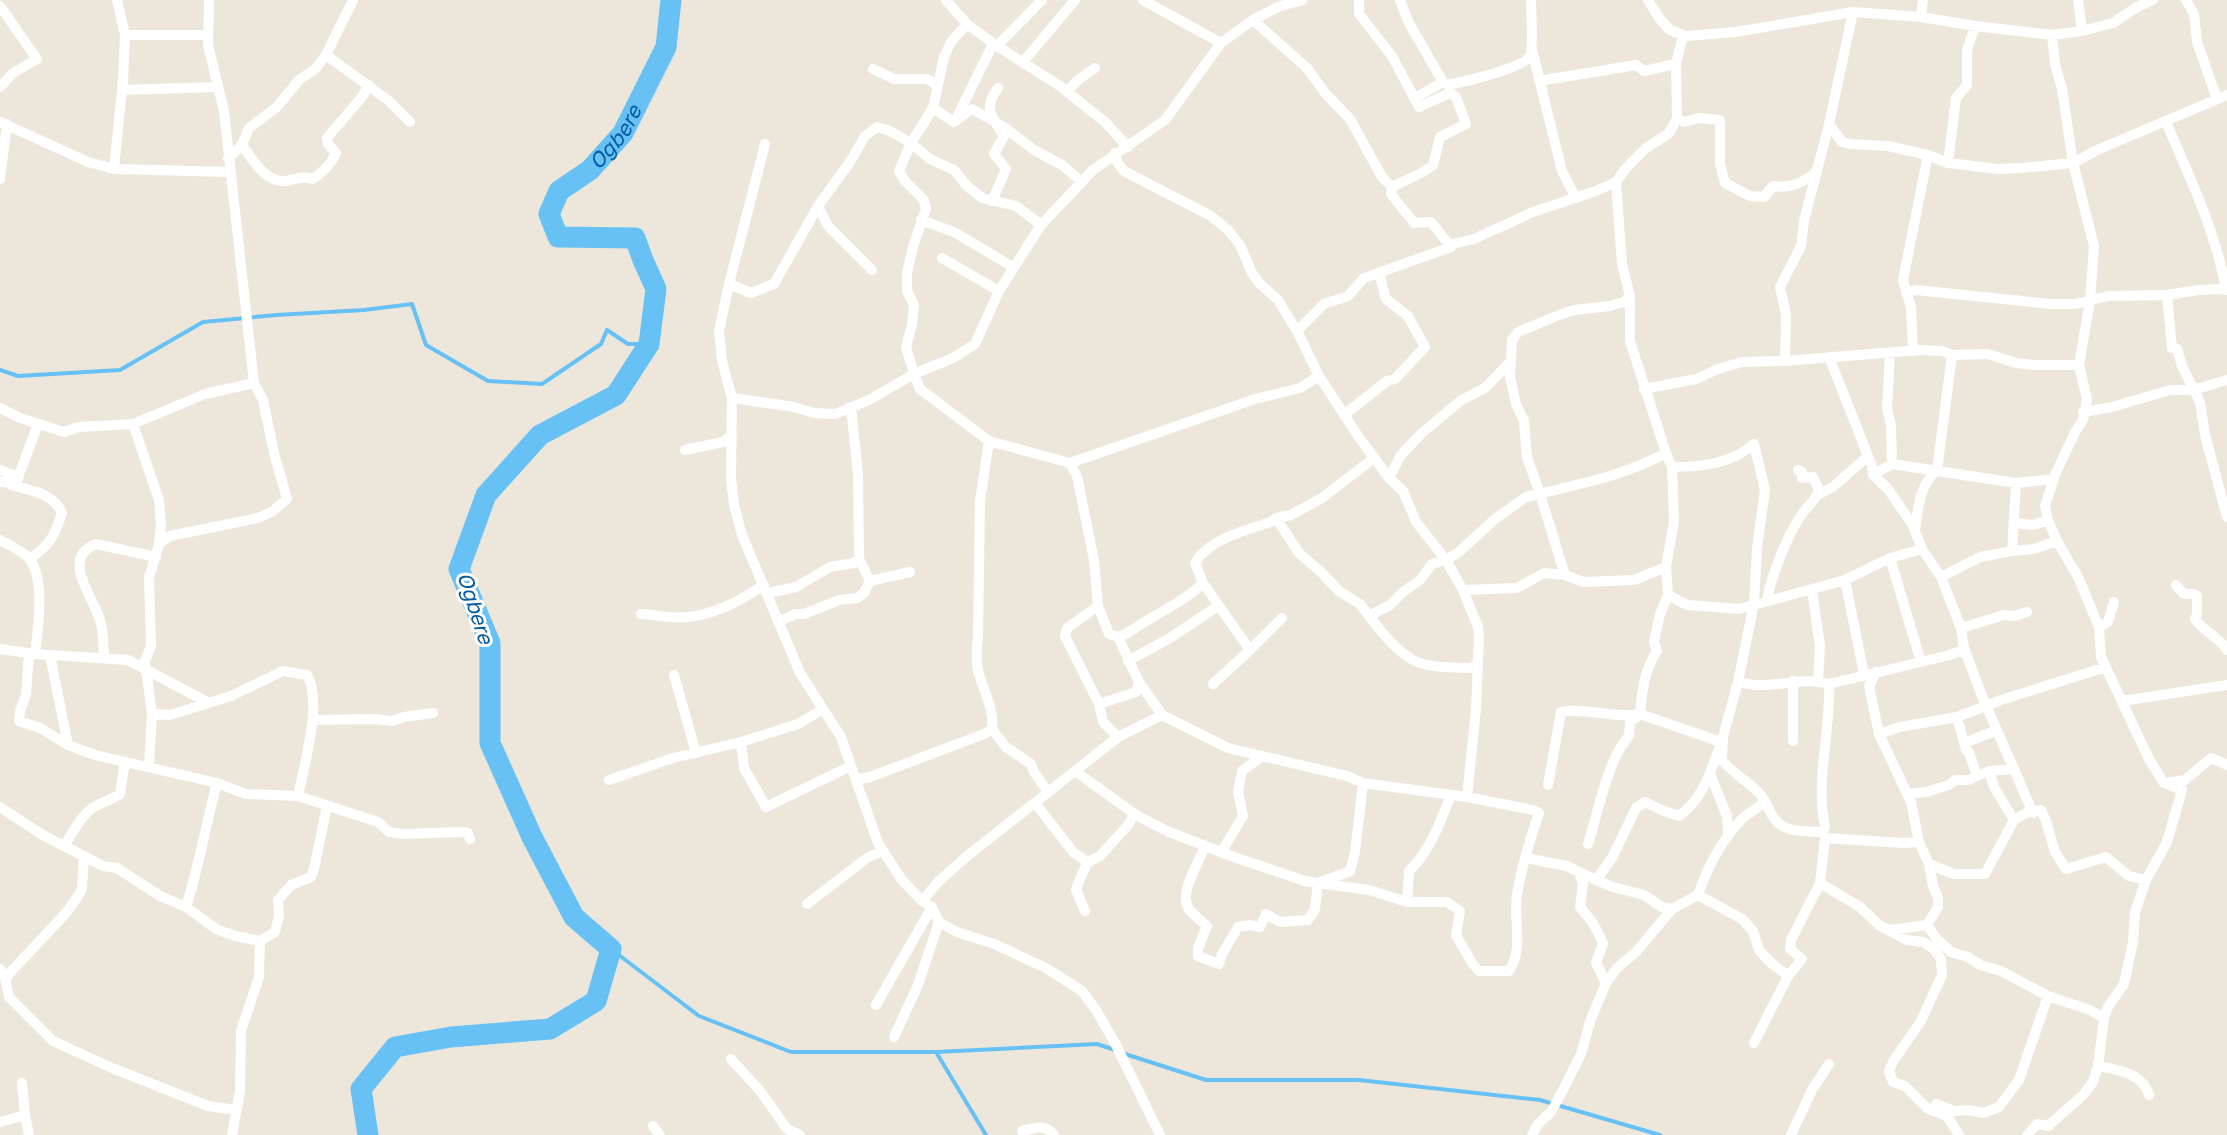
<svg xmlns="http://www.w3.org/2000/svg" width="2227" height="1135" viewBox="0 0 2227 1135" font-family="'Golos Text',sans-serif">
	<style>
		.lines { fill: none; stroke-linecap: round; stroke-linejoin: round }
		.stream { stroke: #67c1f5; stroke-width: 4 }
		.river { stroke: #67c1f5; stroke-width: 21 }
		.street { stroke: #fff; stroke-width: 10 }
		.labels { text-anchor: middle; stroke-width: 6; stroke-linejoin: round; paint-order: stroke }
		.water-label { font-size: 21px; font-style: italic; fill: #065ca2; stroke: #fff }
	</style>
	<rect width="100%" height="100%" fill="#ede7db"/>
	<g class="lines">
		<path class="stream" d="M0 370 18 376 120 370 203 322 276 315 364 310 412 304 426 345 488 381 542 384 601 344 607 330 628 344H649
			M611 949 699 1016 791 1052H936L1097 1044 1115 1050
			M936 1052 986 1135
			M1122 1053 1206 1080H1359L1540 1100 1660 1135"/>
		<path class="river" id="s1" d="M368 1135 361 1089 395 1047 451 1037 550 1029 596 1001 611 949 574 917 532 837 490 743V643L459 569 486 495 540 435 616 395 649 344 656 289 643 260 635 238 558 237 549 214 559 191 590 170 623 133 666 47 671 0"/>
		<path class="street" d="M946 0 967 24 997 46 1060 86 1105 122 1128 147
			M1143 0 1221 43
			M1359 0V14L1392 56 1419 107 1450 93 1456 97 1466 124 1440 137 1433 165 1423 172 1392 187
			M1400 0 1409 23 1443 82
			M1648 0 1659 18 1670 30 1686 36 1736 32 1853 12 1921 17 1975 26 2052 35 2082 31 2113 23 2137 7 2153 0
			M2078 0 2082 31
			M2186 0 2194 14 2197 42 2217 99
			M0 6 37 59 13 73 0 87
			M1921 17 1923 0
			M1253 20 1307 68 1326 94 1350 119 1382 177 1392 187 1391 194 1414 223 1431 222 1451 247
			M967 24 951 42 944 57 933 108 911 143 899 171 905 181 924 200 926 209 913 247 907 273V291L914 305 912 325 906 347 914 374 920 389 989 441 1070 463 1255 399 1300 388 1319 376
			M125 35H208
			M997 46 1042 0
			M1532 50 1562 171 1576 198
			M326 55 389 101 410 122
			M1023 62 1075 0
			M873 69 894 79H927L938 85
			M1539 81 1636 65 1644 71 1676 64
			M122 90 218 87
			M1067 92 1078 80 1095 68
			M1415 98 1443 82 1448 85C1463 82 1524 68 1530 56 1534 48 1531 10 1531 0
			M933 108 954 122 972 109 1004 127 1034 150 1062 165 1082 182
			M1677 118 1684 122 1699 118 1720 120V164L1725 183 1750 196 1764 197 1773 186C1790 189 1803 183 1816 172
			M956 119 993 44
			M0 122 88 162 114 169 230 172
			M2166 122C2189 176 2216 231 2226 290
			M1829 124 1842 142 1850 144 1888 146 1928 155 1948 163 1998 169 2022 168 2073 163 2097 150 2227 95
			M242 145C251 158 266 183 285 181 294 180 303 175 313 179 323 172 331 165 336 153L328 144 327 138 362 97 369 85
			M1115 153 1117 162 1124 171 1211 216 1228 230 1240 245 1252 273 1260 284 1278 300 1297 331 1319 376 1358 436 1389 478 1403 491 1416 522 1446 560 1463 590 1478 627 1479 637 1476 709 1467 797
			M228 159 242 145 249 128 277 107 299 80 315 69 326 55 353 0
			M1948 163 1956 98 1967 85V50L1975 26
			M114 169 123 80 125 35 117 0
			M0 179 7 124
			M992 201 1006 169 994 154 1004 136C993 119 982 107 998 88
			M818 206 828 226 872 270
			M921 220 954 232 1013 267
			M942 258 999 291
			M729 284 751 293 774 284 818 206 850 162 865 136 877 127 890 131 911 143 930 159 954 170 967 186 982 198 1016 206 1041 225
			M1906 293 1916 290 2050 304H2075L2108 296 2167 295 2198 290 2227 289
			M2167 295 2172 348 2177 349 2182 366 2200 402 2205 435 2227 517
			M1630 296 1624 302 1610 306 1574 310 1559 315 1518 332 1512 340 1510 377 1516 404 1524 421 1527 457 1540 494C1586 482 1623 476 1666 453
			M1297 331 1324 304 1348 296 1364 278 1451 247 1453 244 1474 239 1533 212 1596 191 1616 182 1626 168 1646 148 1668 134 1672 128 1677 118 1676 64 1683 35
			M1913 351 1911 307 1903 280 1928 155
			M1890 353 1887 409 1891 425 1892 464
			M1829 357 1872 466 1873 475 1888 489 1912 524 1922 549 1941 577 1961 628 1964 648 1982 696 2033 813
			M1785 361 1786 315 1780 287 1801 246 1804 221 1829 124 1853 12
			M1644 389 1696 379 1718 369 1742 362 1785 361 1920 350 1942 351 1952 355 1988 354 2016 363 2034 365H2079
			M732 398 722 361 719 331 729 284 765 144
			M851 407 858 474 859 559 870 581
			M0 408 20 418 64 432 79 427 133 424 205 394 254 383
			M2083 412 2112 407 2170 390H2193L2227 380
			M1344 415 1387 381 1395 379 1425 347 1408 316 1386 299 1379 273
			M133 424 159 500 161 526 159 544 149 578 151 646 145 661 152 714 149 767
			M685 450 723 442 732 435
			M1070 463 1077 476 1094 560 1098 606 1109 634 1118 637 1139 682 1162 715 1228 748 1347 776 1363 783 1467 797 1533 810 1539 813C1530 839 1522 866 1517 894 1513 918 1524 950 1509 971H1479L1472 963 1456 935 1460 911 1447 902H1407L1369 890 1318 883 1315 909 1308 920 1280 922 1266 914 1260 927 1250 925 1238 927 1222 954 1219 964 1198 956V948L1207 926C1201 921 1194 915 1189 909 1178 893 1199 863 1205 846
			M1672 467C1701 467 1731 464 1754 444L1765 490 1757 549 1754 603 1738 682 1723 737 1722 760C1732 773 1746 780 1757 791 1765 798 1767 807 1772 815 1782 834 1805 831 1823 832
			M0 470 18 477
			M1873 475 1892 464 2016 483 2054 479
			M1389 478 1401 455 1421 434 1460 401 1485 388 1511 361
			M0 482C6 481 8 484 14 486 33 491 53 493 62 513 54 538 50 544 30 559
			M15 486 38 424
			M1817 495 1833 487 1867 457
			M1276 518 1299 553 1321 572 1339 591 1360 604 1369 616 1390 605 1403 592 1420 580 1432 564 1446 560 1459 552 1495 519 1526 497 1540 494 1565 575
			M2014 523 2033 525 2048 520
			M1915 529C1918 508 1920 484 1937 470L1952 355
			M0 540C9 545 20 550 28 557 46 576 38 630 35 654
			M159 544 170 536 258 518 273 511 287 499 274 453 263 400 254 383 224 111 208 45 209 0
			M2012 551 2016 483
			M1890 558 1921 662
			M1941 577 1980 557 2012 551 2034 549 2057 541
			M1845 580 1864 674
			M870 581 910 572
			M2176 585 2184 594H2193L2197 596V614L2195 619C2204 632 2220 638 2227 650
			M1463 590 1517 588 1544 573 1565 575 1583 582 1634 580 1666 567
			M1812 590 1820 646 1818 681
			M768 593 796 587 830 567 854 563 859 559
			M1668 595 1687 605 1739 609 1845 580 1890 558 1922 549
			M1767 600C1771 577 1787 536 1800 517 1806 507 1815 502 1819 490L1813 477 1802 478V472L1798 470
			M1098 606 1067 628 1065 636 1099 704 1103 722 1118 737
			M641 614C657 615 674 619 689 617 717 614 742 600 764 585
			M1369 616C1380 630 1393 647 1408 657 1425 669 1451 667 1472 668L1477 663
			M780 621 795 614H804L839 600 857 598 864 593 870 581
			M2099 627 2108 622 2114 602
			M1961 628 2004 615 2014 616 2027 612
			M1118 637C1128 634 1134 629 1143 623 1163 610 1185 601 1203 583
			M0 649 35 654 128 660 209 703
			M1250 650 1282 618
			M29 653 26 695 20 711 19 721 40 728 68 745 95 755 217 783 246 794 298 796 378 822 389 832 403 834 461 832 468 833 470 839
			M50 655 68 745
			M104 658C103 646 104 632 100 620 93 596 60 558 96 544L156 557
			M1128 661 1170 638 1218 606
			M1876 672 1869 686 1879 734 1911 802 1919 842 1929 864 1933 886 1938 898V907L1927 925
			M674 675 696 753
			M1793 681V741
			M1738 682C1744 683 1751 685 1757 685 1782 686 1804 677 1829 684L1950 655 1961 651 1964 648
			M1213 684 1250 650 1203 583 1195 563C1209 539 1246 530 1271 522L1276 518 1291 515 1322 498 1374 458
			M2122 701 2227 685
			M1099 704 1136 692 1139 682
			M152 714 170 715 231 696 283 671 307 675C323 701 304 766 298 796
			M1957 717 1966 750 1969 752 1977 776
			M313 720 375 719 392 721 404 717 433 713
			M992 729 1006 747 1031 764 1034 772 1048 792
			M1879 734 1900 727 1957 717 2001 700 2106 667
			M741 742 744 768 766 807 851 766
			M1965 743 1997 730
			M1075 771 1136 815 1167 831 1231 856 1305 881 1318 883 1350 871 1355 852 1363 783
			M1989 771 1994 787 2014 820
			M1710 774 1727 816 1728 836
			M609 780 673 758 741 742 798 724 823 709
			M856 780 870 777 984 734 992 729C995 709 982 689 978 670 975 659 977 648 978 637L980 501 989 441
			M2167 783 2185 780 2211 758 2227 765
			M1548 785 1561 712C1588 707 1613 719 1640 714L1721 742
			M1907 794 1926 792 1949 785 1955 780H1968L1989 771 2014 769
			M1035 803 1074 853 1088 862
			M0 807 41 834 64 846 103 866 117 868 160 896 186 907 216 929 235 936 260 941 275 932 279 916 278 900 291 885 311 877 314 869 327 806
			M1825 838 1904 843 1919 842
			M1588 844C1598 813 1608 758 1629 736L1630 722 1640 714C1642 692 1644 670 1657 651L1654 642 1660 614 1668 595 1666 567 1674 521 1672 467 1666 453 1630 341V296L1622 264 1616 182
			M64 846C72 834 81 815 94 807 102 802 111 800 120 794L125 762
			M1222 851 1243 816 1238 792 1242 771 1262 756
			M1526 858 1567 866 1579 872 1583 884 1580 907 1593 923 1603 943 1596 963 1606 983
			M1929 864 1954 874H1985L2014 820 2026 813 2041 810 2046 821 2055 852 2066 869 2106 857 2129 876 2146 880
			M1579 872 1610 886 1644 895 1662 907 1672 909
			M1596 880 1612 858 1636 808 1645 802 1664 811 1679 816C1703 798 1709 776 1719 749
			M1820 883 1860 907 1879 925 1907 940 1923 942 1934 949 1941 959 1942 975 1921 1021 1894 1060 1889 1071 1893 1082 1905 1086 1927 1108 1947 1116 1959 1135
			M1698 895 1742 919 1753 931 1759 950 1770 962 1788 976
			M922 901 939 881 966 857 1118 737 1162 715
			M1407 902 1409 871C1430 852 1441 820 1451 795
			M807 904 867 858 882 851
			M186 907C199 866 206 824 217 783
			M1085 911 1076 890 1081 876 1088 862 1100 856 1129 824 1134 813
			M1889 930 1927 925 1936 938 1951 952 1968 957 1980 965 2001 971 2048 996 2090 1010 2104 1018
			M0 969 5 978 9 997 53 1041 112 1068 208 1106 236 1110
			M5 978 66 913 78 896 82 889 84 856
			M876 1005 932 907
			M894 1037 918 985 939 922
			M1754 1043 1788 976 1802 959 1790 949 1791 940 1820 883 1825 838 1823 832 1825 827C1815 779 1831 732 1829 684
			M731 1059 761 1092 787 1129 800 1135
			M2098 1066C2118 1070 2143 1073 2149 1095
			M22 1083 25 1115 29 1135
			M1936 1104 1954 1111 1969 1110 1983 1113 1999 1107 2019 1080 2048 996
			M0 1122 25 1115
			M653 1126 660 1135
			M1022 1131C1034 1128 1045 1123 1054 1135
			M232 1135 240 1091 241 1031 259 977 260 941
			M1160 1135 1115 1043 1096 1010 1082 991 1046 968 994 944 957 932 939 922 932 907 922 901 902 880 878 843 841 737 800 673 742 535 734 505 731 478 732 398 794 407 814 413 835 414 869 400 914 374 953 358 975 344 999 291 1041 225 1093 170 1165 120 1221 43 1253 20 1278 7 1302 0
			M1532 1135 1538 1124 1551 1112 1565 1086 1581 1054 1591 1019 1606 983 1617 968 1636 952 1672 909 1698 895C1707 868 1721 842 1740 821 1747 813 1758 809 1765 801
			M1791 1135 1812 1090 1829 1064
			M2027 1135 2037 1124 2048 1126 2083 1095 2093 1082 2098 1066 2104 1018 2108 1007 2124 984 2133 942 2135 912 2146 880 2167 842 2182 790 2164 783 2149 759 2101 657 2099 627 2078 577 2057 541 2048 520 2045 506 2055 475 2075 432 2083 420 2087 399 2079 365 2090 301 2094 246 2073 163 2062 89 2055 64 2052 35"/>
	</g>
	<g class="labels">
		<g class="water-label">
			<text dy="7" stroke="none"><textPath href="#s1" startOffset="1410">Ogbere</textPath></text>
			<text transform="translate(475 608) rotate(72)" y="7">Ogbere</text>
		</g>
	</g>
</svg>
